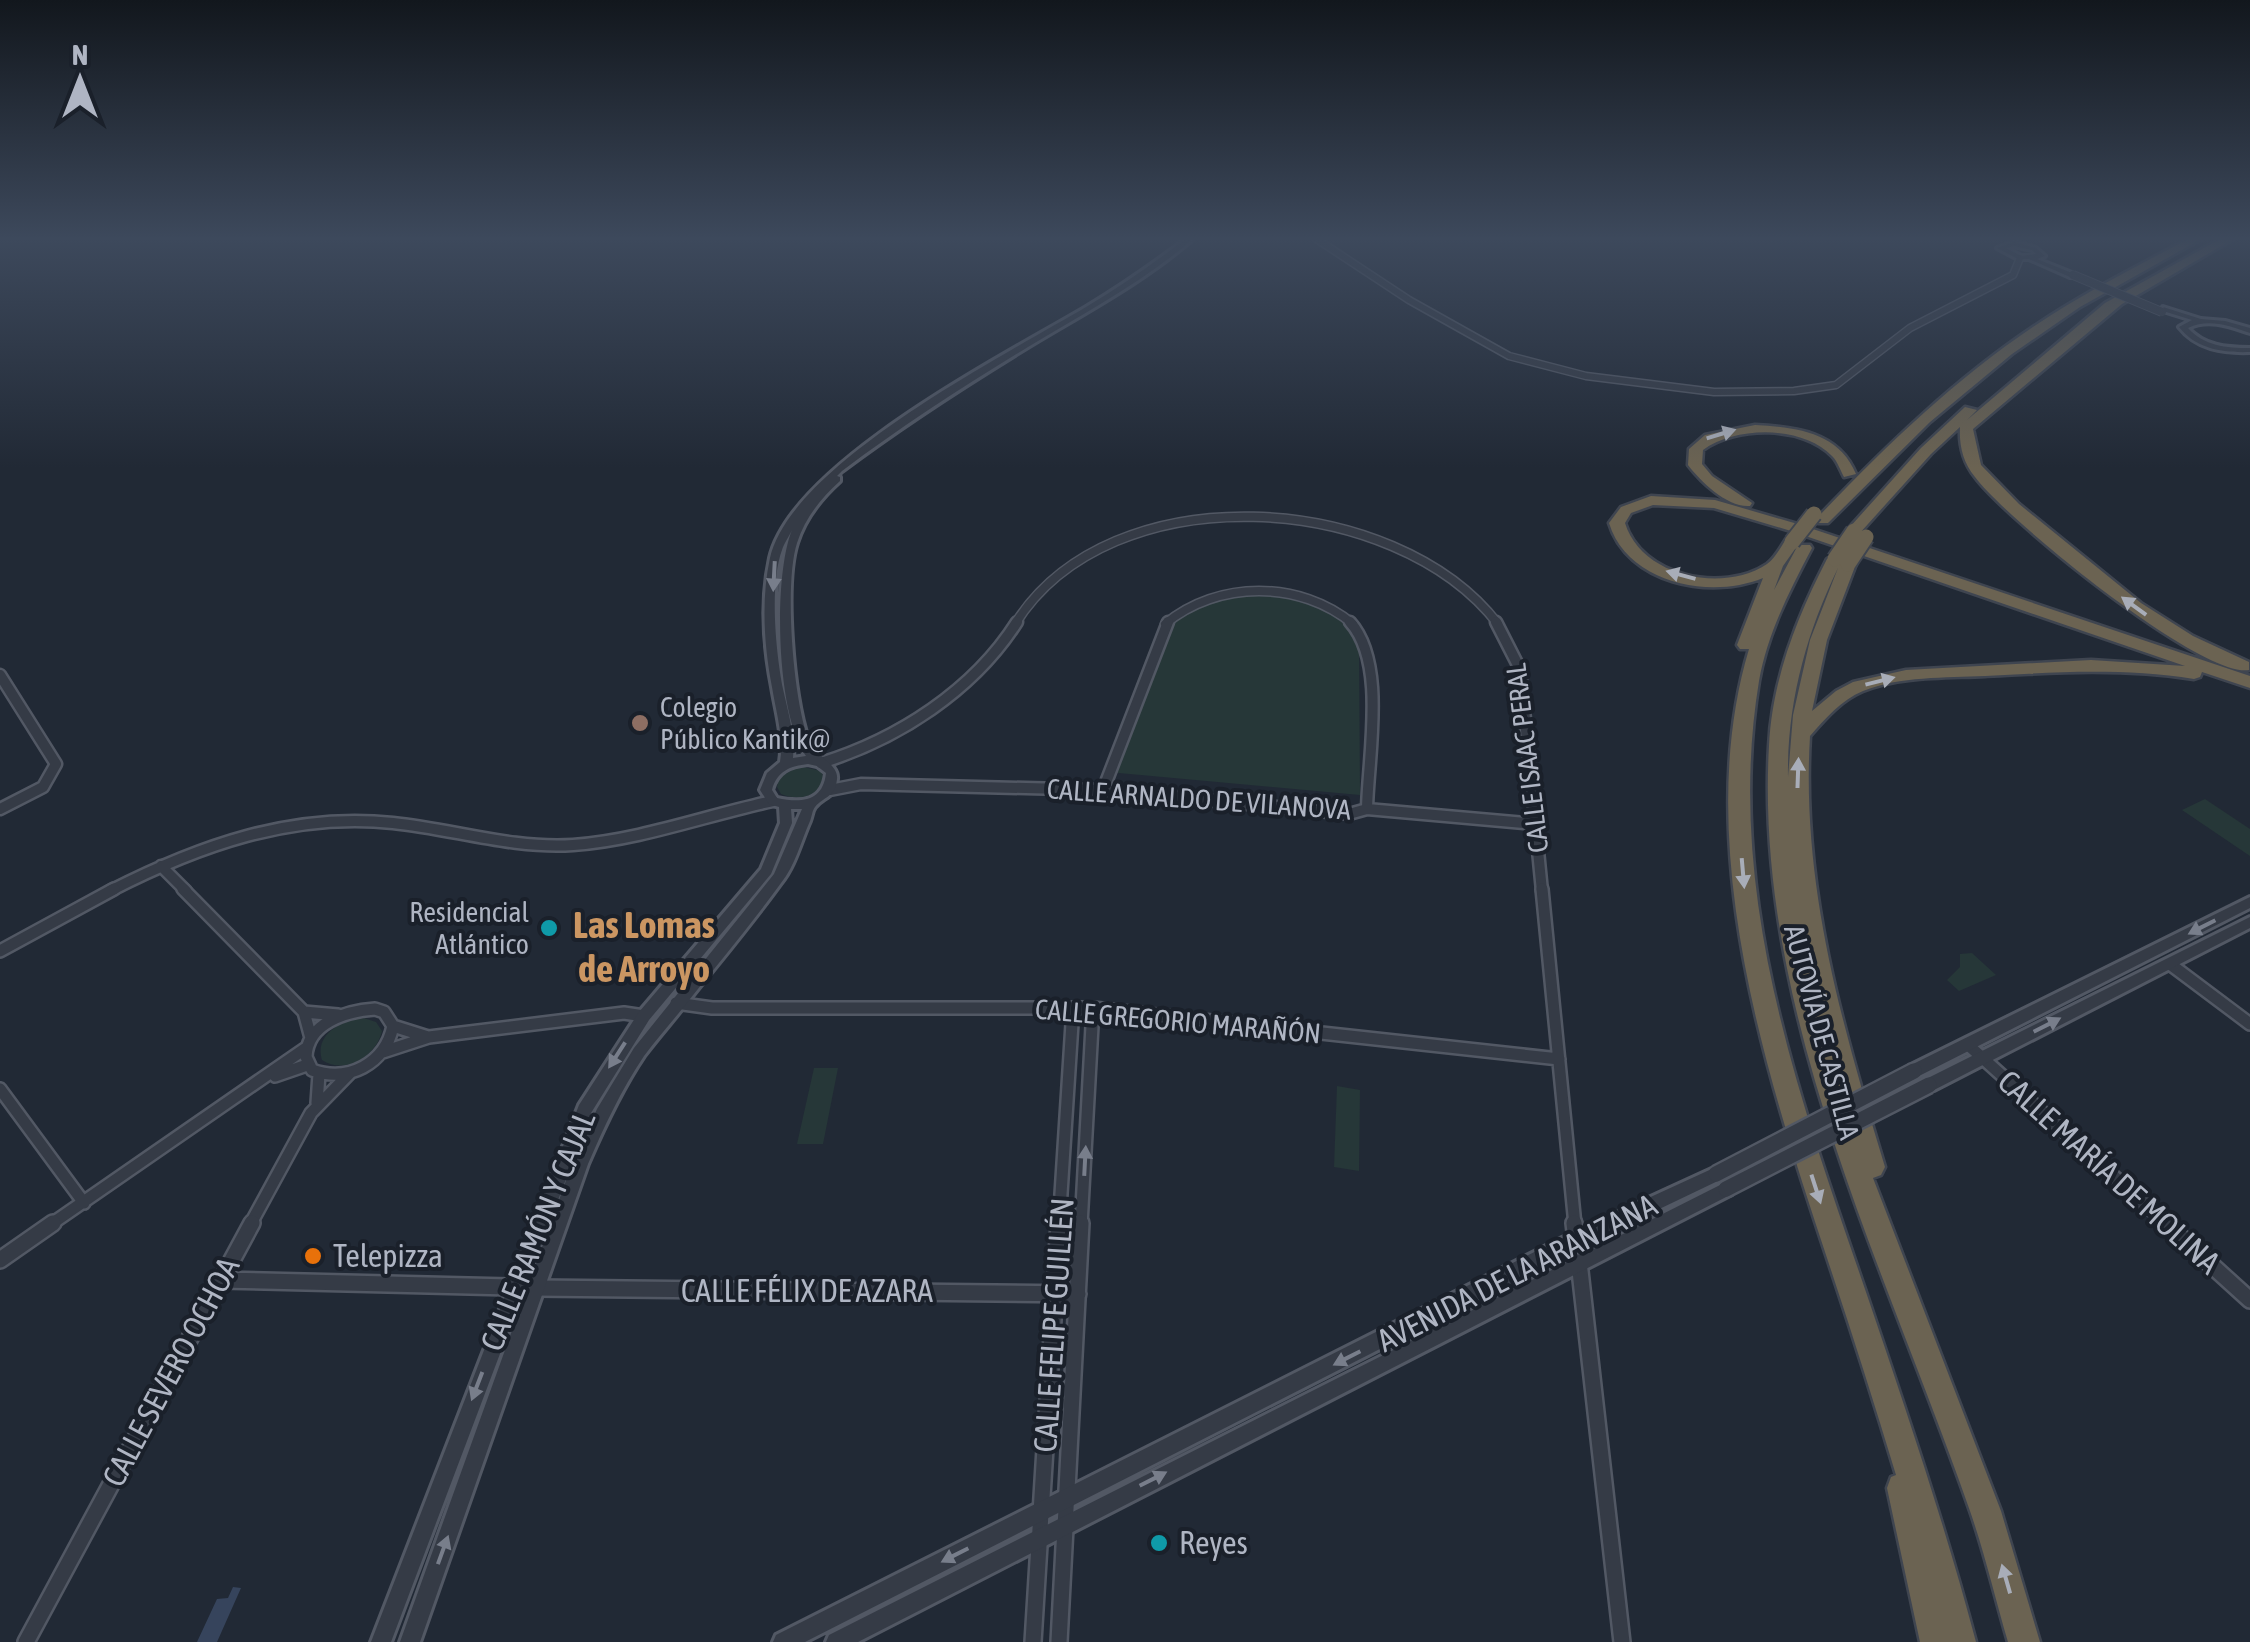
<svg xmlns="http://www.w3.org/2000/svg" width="2250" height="1642" viewBox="0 0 2250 1642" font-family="'Asap Condensed',sans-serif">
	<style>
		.green { fill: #263738 }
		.water { fill: #36445c }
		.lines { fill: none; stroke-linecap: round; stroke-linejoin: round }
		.minor-far4-casing { stroke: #525864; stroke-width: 9 }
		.minor-far3-casing { stroke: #525864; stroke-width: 11 }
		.minor-far2-casing { stroke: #525864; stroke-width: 15 }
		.minor-far1-casing { stroke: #525864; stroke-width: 16 }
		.minor-casing { stroke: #525864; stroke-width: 20 }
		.tertiary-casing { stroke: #525864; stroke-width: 6 }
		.motorway-casing { stroke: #3f4550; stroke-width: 5 }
		.minor-far4 { stroke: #353b46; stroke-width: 6 }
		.minor-far3 { stroke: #353b46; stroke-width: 8 }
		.minor-far2 { stroke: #353b46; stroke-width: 10 }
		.minor-far1 { stroke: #353b46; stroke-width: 11 }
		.minor { stroke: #353b46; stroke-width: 15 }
		.tertiary { fill: #353b46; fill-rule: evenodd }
		.motorway { fill: #6b6352; fill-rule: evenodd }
		.tertiary-bridge-far1-casing { stroke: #525864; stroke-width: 10; stroke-linecap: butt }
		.tertiary-bridge-casing { stroke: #525864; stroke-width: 20; stroke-linecap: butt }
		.motorway-bridge-casing { stroke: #3f4550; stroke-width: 19; stroke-linecap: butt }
		.tertiary-bridge-far1 { stroke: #353b46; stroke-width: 8 }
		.tertiary-bridge { stroke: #353b46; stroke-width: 15 }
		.motorway-bridge { stroke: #6b6352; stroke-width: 15 }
		.oneway { fill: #a8adb8 }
		.oneway2 { fill: #787e8b }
		.education-dot { fill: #8d6e63; stroke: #1a202a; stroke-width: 4 }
		.culture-dot { fill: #0f9aa8; stroke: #1a202a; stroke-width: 4 }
		.food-dot { fill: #e8710a; stroke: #1a202a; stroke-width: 4 }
		.labels { text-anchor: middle; stroke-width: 8; stroke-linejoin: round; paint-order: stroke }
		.poi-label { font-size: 28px; fill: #afb5c3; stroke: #1a202a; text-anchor: start }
		.street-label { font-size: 28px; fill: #afb5c3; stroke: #1a202a }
		.near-street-label { font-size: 32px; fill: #afb5c3; stroke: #1a202a }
		.near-poi-label { font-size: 32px; fill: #afb5c3; stroke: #1a202a; text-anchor: start }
		.district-label { font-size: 38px; font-weight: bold; fill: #cb9662; stroke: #1a202a }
	</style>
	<rect width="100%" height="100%" fill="#212935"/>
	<path class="green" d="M1277 595C1309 602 1346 612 1359 645L1360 795 1108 772 1169 625C1202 599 1236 595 1277 595Z
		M799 766 821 771 824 779C818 798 798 801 781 794L777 787 779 778Z
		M2205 799 2250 829V856L2182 810Z
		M1972 953 1996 975 1959 991 1947 980 1960 967V954Z
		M364 1018 376 1022 382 1031C376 1057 345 1075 322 1060 314 1034 342 1020 364 1018Z
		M814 1068H838L823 1144H797Z
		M1337 1086 1360 1090 1359 1171 1334 1167Z"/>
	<path class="water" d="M233 1587 241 1588 217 1642H197L217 1599 228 1598Z"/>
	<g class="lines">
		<defs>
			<path id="minor-far4" d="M1315 238 1409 300 1509 356 1586 376 1714 392 1794 391 1836 385 1910 328 2013 275 2020 258"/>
			<path id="minor-far3" d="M1015 624C1110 472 1395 490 1498 624
				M1165 624C1218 580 1300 580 1353 624"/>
			<path id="minor-far2" d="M1350 622C1387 663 1368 756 1367 809
				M1496 622 1520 669 1542 891
				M0 675 56 764 43 787 0 809
				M821 763C898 739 973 691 1017 622
				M830 790 861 784 1103 790 1349 814 1367 809 1536 824
				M1103 790 1168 622
				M161 866 186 891
				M110 891C198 846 292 812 393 823 453 829 512 849 573 845 641 840 707 815 773 801"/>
			<path id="minor-far1" d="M183 889 304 1012 311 1038
				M1542 889 1575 1225
				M0 951 114 889
				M2170 964 2250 1024
				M676 1003 712 1008H1093L1559 1059
				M375 1009 384 1012 393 1026C385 1064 348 1083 312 1070L306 1057C307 1023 346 1011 375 1009Z
				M304 1012 338 1015
				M393 1026 428 1037
				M1967 1044 2168 1225
				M383 1052 429 1037 624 1013 644 1016
				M275 1076 307 1065
				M0 1089 84 1203
				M317 1103 319 1074
				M50 1225 306 1048
				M250 1225 311 1113 350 1073
				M1059 1225 1073 1008
				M1081 1225 1093 1008"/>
			<path id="minor" d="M1574 1223 1576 1240
				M2165 1223 2250 1300
				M0 1260 53 1223
				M1579 1262 1622 1642
				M221 1280 514 1287
				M537 1288 1078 1294
				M26 1642 252 1223
				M1033 1642 1059 1223
				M1059 1642 1081 1223"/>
			<path id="tertiary" d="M1187 238H1194C1144 282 1084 313 1028 347 964 386 902 426 842 471L837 476 840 477V481C821 498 805 518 797 543 784 583 793 698 808 738 814 756 839 764 837 779 835 798 824 796 815 807 812 811 812 816 810 821 801 841 795 866 781 883 750 926 715 967 682 1009 670 1024 656 1040 644 1056 621 1090 604 1127 588 1164L420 1642H400L572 1164 597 1109 634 1048 774 874 802 809H791L792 823 771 874 649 1020 591 1113 391 1642H371L579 1105 639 1012 761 869 780 823 779 807 769 804 760 790 767 773 780 762C784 737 776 712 772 687 764 646 761 599 770 558 791 464 1005 355 1086 307 1121 286 1154 263 1187 238ZM792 530C773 576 776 716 806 756L793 758C795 734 788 712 783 689 776 654 769 585 782 550 784 543 789 537 792 530ZM808 764 817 766 826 773C823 802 801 803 777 798L772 790C777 771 790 766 808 764Z
				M2014 242 2036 248 2045 256 2037 259 2077 275 2070 277 2029 259H2018L1997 248ZM2014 246 2032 250 2036 254 2021 256 2006 248Z
				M2163 307 2201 319 2225 321 2250 328V333C2229 326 2209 318 2188 328 2204 346 2226 348 2250 348V352C2223 353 2196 349 2179 327L2192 320 2163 311Z
				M2250 897V908L1919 1076 1914 1077 1909 1076 1907 1071 1909 1066Z
				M2250 917V928L1934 1090 1929 1092 1924 1090 1921 1085 1924 1080Z
				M1716 1167 1722 1169 1724 1174 1722 1179 1582 1246 805 1642H773L776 1635 1570 1234Z
				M1726 1182 1732 1184 1734 1189 1732 1194 858 1642H826L829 1635Z"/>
			<path id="motorway" d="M2190 238H2203L2080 307 2012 354 1930 422 1828 523H1818V517C1885 447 1955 379 2036 325 2085 292 2138 266 2190 238Z
				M2222 238H2235L2122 304 1973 429 1981 465 2019 504 2141 603 2193 636 2249 662V670C2201 678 2006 519 1975 477 1963 462 1959 446 1960 427L1931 454 1859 534H1849V528L1921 448 1965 407 1977 410 1967 420 2105 303Z
				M1755 425C1796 427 1839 432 1856 474L1844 477C1840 470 1838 462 1832 456 1802 425 1736 426 1703 450L1702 464 1712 476 1752 503 1750 506C1728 508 1701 482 1688 465L1689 449 1705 435Z
				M1651 496 1715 500 1801 525 2250 676V688L2202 672 2200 677 2194 679C2124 668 2056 672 1985 676 1945 678 1900 676 1863 691 1841 700 1825 719 1810 736 1801 885 1842 1025 1885 1167L1881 1175 1873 1178 2001 1511 2040 1642H2008C1995 1598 1985 1554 1970 1511 1885 1267 1754 1010 1769 746 1772 680 1797 617 1827 559L1835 554 1841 556V562L1848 559 1856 564 1827 640 1812 711 1836 691 1853 682 1906 670 2091 660 2185 666 1791 531 1714 508 1653 505 1631 513 1625 523C1641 576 1722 594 1767 564 1775 558 1781 547 1786 539H1798L1800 542 1783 566 1774 590 1798 545H1810L1812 548C1790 590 1767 634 1759 681 1724 893 1799 1097 1867 1295 1906 1410 1945 1525 1976 1642H1920L1887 1488 1891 1477 1896 1475C1874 1402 1851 1330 1827 1258 1766 1074 1691 843 1749 649H1740L1737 645 1763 578C1710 600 1627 583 1609 523L1621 507ZM1838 568 1810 640 1793 715 1788 777C1787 703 1806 634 1838 568Z"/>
		</defs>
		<use href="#minor-far4" class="minor-far4-casing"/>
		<use href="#minor-far3" class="minor-far3-casing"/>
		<use href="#minor-far2" class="minor-far2-casing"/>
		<use href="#minor-far1" class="minor-far1-casing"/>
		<use href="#minor" class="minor-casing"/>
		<use href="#tertiary" class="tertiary-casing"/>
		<use href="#motorway" class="motorway-casing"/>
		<use href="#minor-far4" class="minor-far4"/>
		<use href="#minor-far3" class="minor-far3"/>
		<use href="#minor-far2" class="minor-far2"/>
		<use href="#minor-far1" class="minor-far1"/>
		<use href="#minor" class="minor"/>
		<use href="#tertiary" class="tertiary"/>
		<use href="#motorway" class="motorway"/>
		<defs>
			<path id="tertiary-bridge-far1" d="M2073 275 2162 312"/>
			<path id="tertiary-bridge" d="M1716 1174 1914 1071
				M1726 1189 1929 1085"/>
			<path id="motorway-bridge" d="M1792 542 1814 514
				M1835 559 1854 531
				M1848 564 1866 537"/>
		</defs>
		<use href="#tertiary-bridge-far1" class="tertiary-bridge-far1-casing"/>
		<use href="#tertiary-bridge" class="tertiary-bridge-casing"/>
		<use href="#motorway-bridge" class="motorway-bridge-casing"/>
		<use href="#tertiary-bridge-far1" class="tertiary-bridge-far1"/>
		<use href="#tertiary-bridge" class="tertiary-bridge"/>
		<use href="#motorway-bridge" class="motorway-bridge"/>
	</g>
	<defs><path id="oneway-solid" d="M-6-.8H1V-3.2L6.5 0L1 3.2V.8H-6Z" transform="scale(2.5)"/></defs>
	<g class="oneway">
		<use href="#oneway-solid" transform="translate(1721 434) rotate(-17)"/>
		<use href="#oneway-solid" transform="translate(1681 575) rotate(-165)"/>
		<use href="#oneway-solid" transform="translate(2134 606) rotate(-144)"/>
		<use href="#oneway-solid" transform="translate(1880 681) rotate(-14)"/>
		<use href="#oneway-solid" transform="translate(1798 773) rotate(-88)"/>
		<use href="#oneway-solid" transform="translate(1743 873) rotate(85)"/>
		<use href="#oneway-solid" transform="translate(1816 1189) rotate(72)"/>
		<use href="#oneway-solid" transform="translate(2006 1579) rotate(-106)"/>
	</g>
	<g class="oneway2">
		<use href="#oneway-solid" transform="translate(774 576) rotate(93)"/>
		<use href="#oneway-solid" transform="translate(2202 927) rotate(153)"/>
		<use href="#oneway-solid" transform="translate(2047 1025) rotate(-27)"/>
		<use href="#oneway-solid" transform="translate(617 1055) rotate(123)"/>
		<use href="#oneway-solid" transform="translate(1085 1161) rotate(-87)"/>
		<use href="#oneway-solid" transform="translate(1347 1358) rotate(153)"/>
		<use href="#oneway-solid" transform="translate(477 1386) rotate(111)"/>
		<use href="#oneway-solid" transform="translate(1153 1479) rotate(-27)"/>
		<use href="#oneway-solid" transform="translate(443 1550) rotate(-70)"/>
		<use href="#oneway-solid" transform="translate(955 1555) rotate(153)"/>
	</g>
	<linearGradient id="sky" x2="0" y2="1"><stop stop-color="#12171d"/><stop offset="0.51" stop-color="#3d495c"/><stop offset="1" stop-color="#3d495c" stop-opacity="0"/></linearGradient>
	<rect width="2250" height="468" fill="url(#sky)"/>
	<circle class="education-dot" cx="640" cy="723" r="10"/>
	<g class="culture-dot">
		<circle cx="549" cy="928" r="10"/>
		<circle cx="1159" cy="1543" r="10"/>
	</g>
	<circle class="food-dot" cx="313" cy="1256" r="10"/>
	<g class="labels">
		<g class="poi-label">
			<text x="660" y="717">Colegio<tspan x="660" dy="32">Público Kantik@</tspan></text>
			<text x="529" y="922" text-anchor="end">Residencial<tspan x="529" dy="32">Atlántico</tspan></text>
		</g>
		<g class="street-label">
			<text transform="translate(1527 758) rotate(-97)" y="10">CALLE ISAAC PERAL</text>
			<text transform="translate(1199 799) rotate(4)" y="10">CALLE ARNALDO DE VILANOVA</text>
			<text transform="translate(1178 1021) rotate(5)" y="10">CALLE GREGORIO MARAÑÓN</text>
			<text transform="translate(1822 1032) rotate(75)" y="10">AUTOVÍA DE CASTILLA</text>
		</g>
		<g class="near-street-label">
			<text transform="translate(2109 1172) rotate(42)" y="11">CALLE MARÍA DE MOLINA</text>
			<text transform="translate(538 1231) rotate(-68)" y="11">CALLE RAMÓN Y CAJAL</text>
			<text transform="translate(1517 1273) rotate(-27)" y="11">AVENIDA DE LA ARANZANA</text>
			<text x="807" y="1302">CALLE FÉLIX DE AZARA</text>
			<text transform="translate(1054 1325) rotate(-86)" y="11">CALLE FELIPE GUILLÉN</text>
			<text transform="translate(171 1372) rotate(-62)" y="11">CALLE SEVERO OCHOA</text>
		</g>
		<g class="near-poi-label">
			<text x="333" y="1267">Telepizza</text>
			<text x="1179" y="1554">Reyes</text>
		</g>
		<g class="district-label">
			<text x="644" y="938">Las Lomas<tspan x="644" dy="44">de Arroyo</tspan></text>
		</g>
	</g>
	<g transform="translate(80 80)" stroke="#1a202a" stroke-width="8" paint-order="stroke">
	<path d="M0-8L18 38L0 25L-18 38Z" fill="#afb5c3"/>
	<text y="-15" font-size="28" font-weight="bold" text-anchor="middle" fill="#afb5c3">N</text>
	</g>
</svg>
